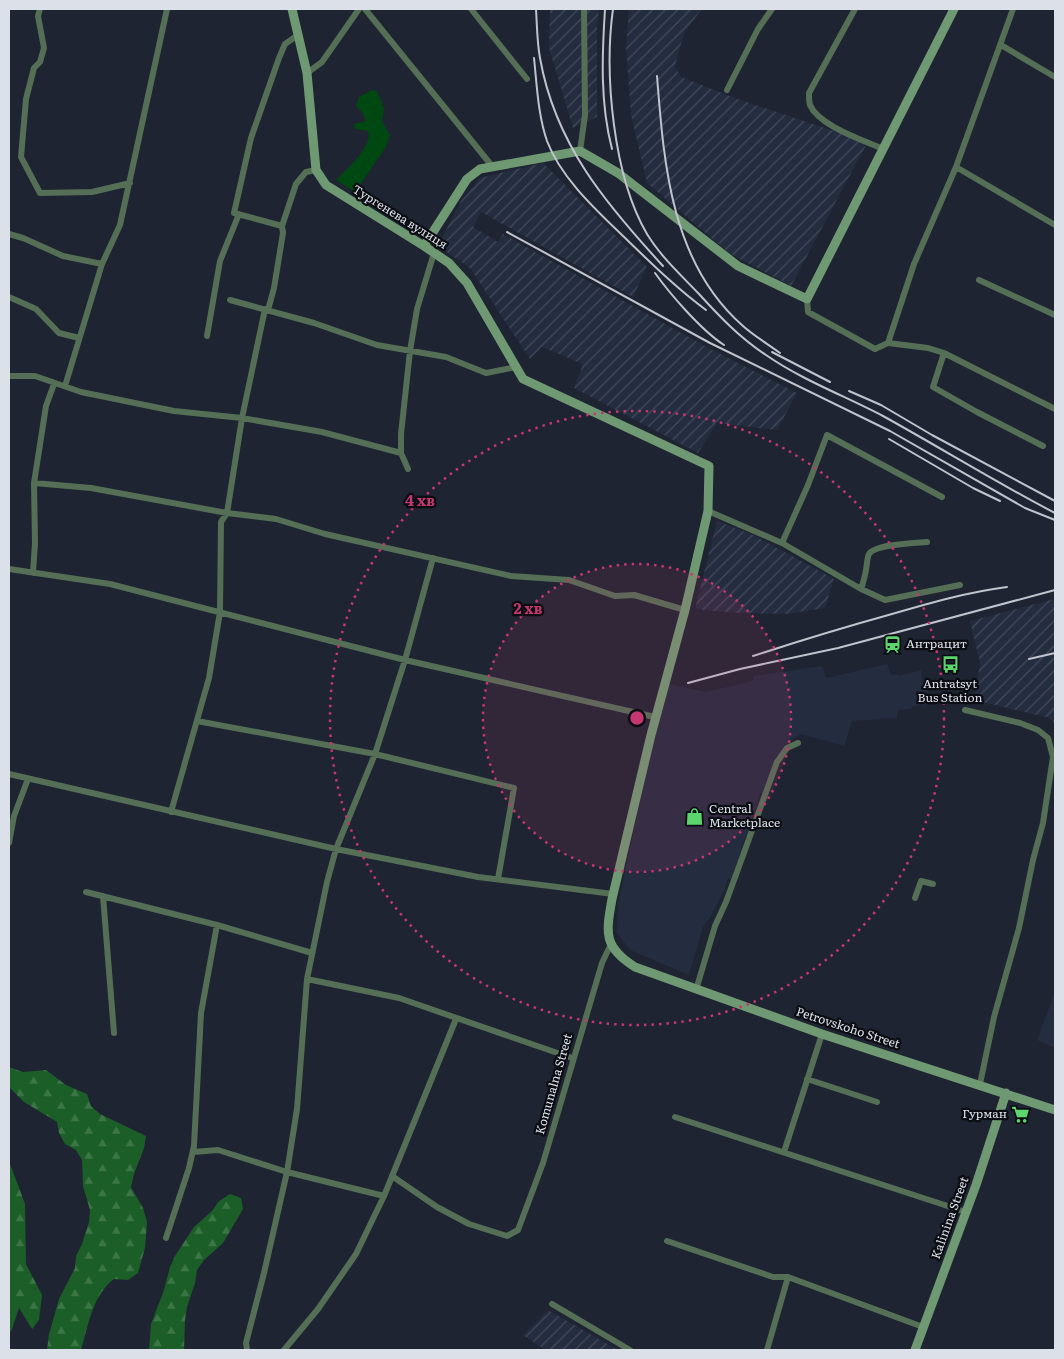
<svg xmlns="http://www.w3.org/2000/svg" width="1064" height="1359" viewBox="0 0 1064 1359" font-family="Literata,serif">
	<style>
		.built { fill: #242c3f }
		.industrial { fill: url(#industrial-furrows) }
		.grass { fill: #004812 }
		.forest { fill: url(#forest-firs) }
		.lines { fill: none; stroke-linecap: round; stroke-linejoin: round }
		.street { stroke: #546f56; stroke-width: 6 }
		.secondary { stroke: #6f9972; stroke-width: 9 }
		.rail { stroke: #bfc4cd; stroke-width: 2 }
		.ring { fill: none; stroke: #c63670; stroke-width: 2.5; stroke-dasharray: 2.5 5 }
		.labels { text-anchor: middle; stroke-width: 4.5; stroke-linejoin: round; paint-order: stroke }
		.street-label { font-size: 12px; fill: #dbe0e9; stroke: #0b0d13 }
		.poi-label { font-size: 12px; fill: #dbe0e9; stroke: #0b0d13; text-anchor: start }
		.centre { fill: #c63670; stroke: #0b0d13; stroke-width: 2.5 }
		.ring-label { font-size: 15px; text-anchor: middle; font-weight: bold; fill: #c63670; stroke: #0b0d13; stroke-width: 4.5; stroke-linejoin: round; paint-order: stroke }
	</style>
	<defs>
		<pattern id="industrial-furrows" width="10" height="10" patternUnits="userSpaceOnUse" patternTransform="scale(1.25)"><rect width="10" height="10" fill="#242c3f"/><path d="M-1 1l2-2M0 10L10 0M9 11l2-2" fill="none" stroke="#434a5b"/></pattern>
		<pattern id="forest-firs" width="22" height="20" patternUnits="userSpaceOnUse" patternTransform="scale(1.25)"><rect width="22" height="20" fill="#1b5e27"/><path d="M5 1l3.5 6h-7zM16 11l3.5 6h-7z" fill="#3c7546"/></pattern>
	</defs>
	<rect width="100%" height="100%" fill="#1e2431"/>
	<path class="built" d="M887 664 891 675 897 674 898 676 921 670 923 684 926 685 929 696 930 704 913 706 911 709 898 710 897 718 852 721 844 746 801 734 785 745 779 756H776L764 794 760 793 747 838H745L731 879 728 878 724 891 711 916 703 927 689 975 630 950 617 933 618 903 666 683 706 692 753 681V676L822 666 826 678Z
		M1055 992V1048L1037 1040Z"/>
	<path class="industrial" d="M550 9H599L597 27V117L573 128 549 48Z
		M629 9H702L684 33 675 66 681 77 732 97 837 132 866 145 791 286 729 253 647 183 631 115 626 47Z
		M543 163 647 267 633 297 481 212 473 227 498 242 503 234 703 345 797 393 777 430 717 423 698 453 574 388 583 364 542 347 530 359 470 268 438 246 461 201 480 178Z
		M717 521 755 536 834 579 825 608 786 614 737 613 695 609Z
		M1055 599V724L1050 718 974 700 980 663 970 621Z
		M548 1310 618 1350H545L523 1335Z"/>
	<path class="grass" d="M372 90 377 91 384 108 382 122 390 135 386 147 355 192 336 180C346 170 374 145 368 131L355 129 354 124 366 121 362 112 356 106 359 97Z"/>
	<path class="forest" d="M9 1067 23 1072 46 1070 66 1085 87 1094 91 1106 100 1114 146 1136 144 1148 134 1174 131 1187 143 1208 147 1222 145 1248 138 1273 128 1280 114 1279C92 1296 89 1324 81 1350H47L49 1334 59 1299 75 1268 76 1256 82 1244 89 1222 90 1210 83 1186 82 1160 76 1150 65 1144 59 1133 57 1122 24 1102 9 1087Z
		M9 1161 25 1204 26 1264 42 1295 39 1320 32 1329 19 1308 12 1329 9 1334Z
		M230 1194 241 1198 243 1209 223 1243 204 1260 197 1270 195 1283 187 1307 185 1320 184 1350H149L151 1324 164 1290 170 1267 175 1256 194 1227 212 1211 219 1201Z"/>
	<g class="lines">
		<path class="street" d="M40 9 38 16 44 48 40 62 34 68 26 99 21 157 40 193 92 192 130 183
			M365 9 492 166
			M471 9 527 79
			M855 9 809 93C809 97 809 102 810 105 819 126 863 140 883 149
			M1001 45 1055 77
			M307 73 322 62 359 9
			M727 90 758 29 772 9
			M580 151 585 115 584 9
			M956 167 1055 225
			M282 226 234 213 251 138 279 58 285 44 298 35
			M9 234 23 238 63 256 102 264
			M979 280 1055 315
			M9 297 36 309 59 333 79 338
			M807 299 808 312 875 349 888 343 928 348 944 353 1055 409
			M230 300 314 323 377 345 446 357 486 373 516 367
			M268 310 274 288 283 233 282 226 296 184 306 172 316 170
			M207 336 220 261 239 214
			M888 343 914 264 956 167 1013 9
			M944 353 933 387 977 412 1043 446
			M9 376H35L81 392 174 411 242 418 322 432 401 453
			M65 386 102 264 120 225 167 9
			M408 469 401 453V434L410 351 417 309 434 253
			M34 483 91 488 227 513 276 519 325 534 511 576 569 580 615 596 634 595 685 610
			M708 511 782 543 861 589 885 600 960 585
			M782 543 808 485 827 435 942 497
			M9 569 110 584 405 660 655 717
			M33 573 35 543 34 483 46 406 54 384
			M861 589C863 583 865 576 866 570 867 565 867 558 869 554 875 544 916 543 927 542
			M965 710 1020 723 1038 730 1048 738 1053 757 1043 823 1033 860 1019 928 994 1017 980 1084
			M197 721 375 754 514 788 498 879
			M9 774 336 849 478 877 613 894
			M171 812 209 678 220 612 221 522 227 513 242 418 265 309
			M9 843 14 816 28 779
			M86 892 217 925 312 953
			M103 896 114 1033
			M915 898 921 881 933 884
			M307 979 399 998 572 1058
			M696 990 715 926 726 902 777 762 787 748 798 743
			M807 1079 877 1102
			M675 1117 966 1212
			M193 1152 218 1150 287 1172 384 1196
			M784 1152 822 1034
			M392 1176 437 1207 469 1224 507 1236 518 1230 543 1163 602 963 611 944
			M166 1238 189 1168 194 1146 201 1013 217 925
			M667 1241 773 1277H788
			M552 1304 630 1350
			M247 1350 246 1343 264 1273 287 1172 297 1109 307 979 327 882 336 849 375 754 405 660 433 558
			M284 1350 318 1309 356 1254 384 1196 456 1019
			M767 1350 788 1277 923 1327"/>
		<path class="secondary" d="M292 9 307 73 316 170 326 185 424 246 449 263 467 283 523 379 709 466 708 511 685 610 651 735 612 899C606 933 603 947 635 967L822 1034 1055 1110
			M424 246 467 179 480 169 580 151 618 173 738 266 807 299 954 9
			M915 1350 976 1185 1006 1093"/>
		<path class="rail" d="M536 9C537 25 537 42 540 58 555 144 606 204 663 266
			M605 9C602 56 600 103 612 149
			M613 9C604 74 613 176 647 234 661 257 681 275 699 294 720 317 740 338 766 355 802 380 845 396 883 416 941 448 997 483 1055 513
			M534 58C537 86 538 115 547 141 561 178 596 210 623 236 650 262 676 288 706 310
			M657 76C664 165 671 263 743 326 754 336 768 344 780 353
			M507 232 710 343 890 431 1025 508 1055 520
			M655 273C670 294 701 330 724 345
			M772 352 830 382
			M849 391 881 405 932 435 1055 501
			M889 439 973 488 1000 501
			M753 656C799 641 845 627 892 614 930 603 968 592 1007 587
			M1029 659 1055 653
			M688 683 740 669 838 648 1055 590"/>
	</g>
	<circle cx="637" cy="718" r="154" fill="#c63670" fill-opacity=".12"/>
	<g class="ring">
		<circle cx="637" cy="718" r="154"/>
		<circle cx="637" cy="718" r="307"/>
	</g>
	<defs>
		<symbol id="station-bare" viewBox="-9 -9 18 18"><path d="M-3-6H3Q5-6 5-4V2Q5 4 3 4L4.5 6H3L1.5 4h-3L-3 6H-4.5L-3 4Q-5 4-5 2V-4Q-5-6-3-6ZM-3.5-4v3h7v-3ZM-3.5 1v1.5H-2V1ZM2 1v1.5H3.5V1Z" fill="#5cd56d" stroke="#0b0d13" stroke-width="2.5" paint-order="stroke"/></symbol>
		<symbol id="bus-bare" viewBox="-9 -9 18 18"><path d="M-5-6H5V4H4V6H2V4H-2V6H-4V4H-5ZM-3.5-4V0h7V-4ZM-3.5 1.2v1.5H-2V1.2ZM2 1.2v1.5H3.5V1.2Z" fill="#5cd56d" stroke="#0b0d13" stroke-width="2.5" paint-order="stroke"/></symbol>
		<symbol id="shop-bare" viewBox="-9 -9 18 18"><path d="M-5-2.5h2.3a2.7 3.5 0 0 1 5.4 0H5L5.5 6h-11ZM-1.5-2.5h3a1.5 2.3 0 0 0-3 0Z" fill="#5cd56d" stroke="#0b0d13" stroke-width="2.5" paint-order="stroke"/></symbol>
		<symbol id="supermarket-bare" viewBox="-9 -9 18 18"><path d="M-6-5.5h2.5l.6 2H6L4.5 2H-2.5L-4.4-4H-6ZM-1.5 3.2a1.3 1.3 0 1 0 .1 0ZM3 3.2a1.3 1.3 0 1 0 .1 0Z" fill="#5cd56d" stroke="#0b0d13" stroke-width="2.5" paint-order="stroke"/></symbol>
	</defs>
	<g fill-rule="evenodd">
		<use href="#station-bare" x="880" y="632" width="25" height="25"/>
		<use href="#bus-bare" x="938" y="652" width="25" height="25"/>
		<use href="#shop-bare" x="682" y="804" width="25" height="25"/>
		<use href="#supermarket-bare" x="1008" y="1102" width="25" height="25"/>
	</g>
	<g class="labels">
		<g class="street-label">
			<text transform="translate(400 217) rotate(32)" y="4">Тургенева вулиця</text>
			<text transform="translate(848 1028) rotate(18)" y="4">Petrovskoho Street</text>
			<text transform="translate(554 1084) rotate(-74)" y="4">Komunalna Street</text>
			<text transform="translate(950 1218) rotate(-70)" y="4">Kalinina Street</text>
		</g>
		<g class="poi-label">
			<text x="906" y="648">Антрацит</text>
			<text x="950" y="688" text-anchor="middle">Antratsyt<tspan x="950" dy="14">Bus Station</tspan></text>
			<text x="709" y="813">Central<tspan x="709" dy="14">Marketplace</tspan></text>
			<text x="1007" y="1118" text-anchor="end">Гурман</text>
		</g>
	</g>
	<circle cx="637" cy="718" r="8" class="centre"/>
	<g class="ring-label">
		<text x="420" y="506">4 хв</text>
		<text x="528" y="614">2 хв</text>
	</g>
	<rect width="1064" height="1359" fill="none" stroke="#dbe0e9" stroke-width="20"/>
</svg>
